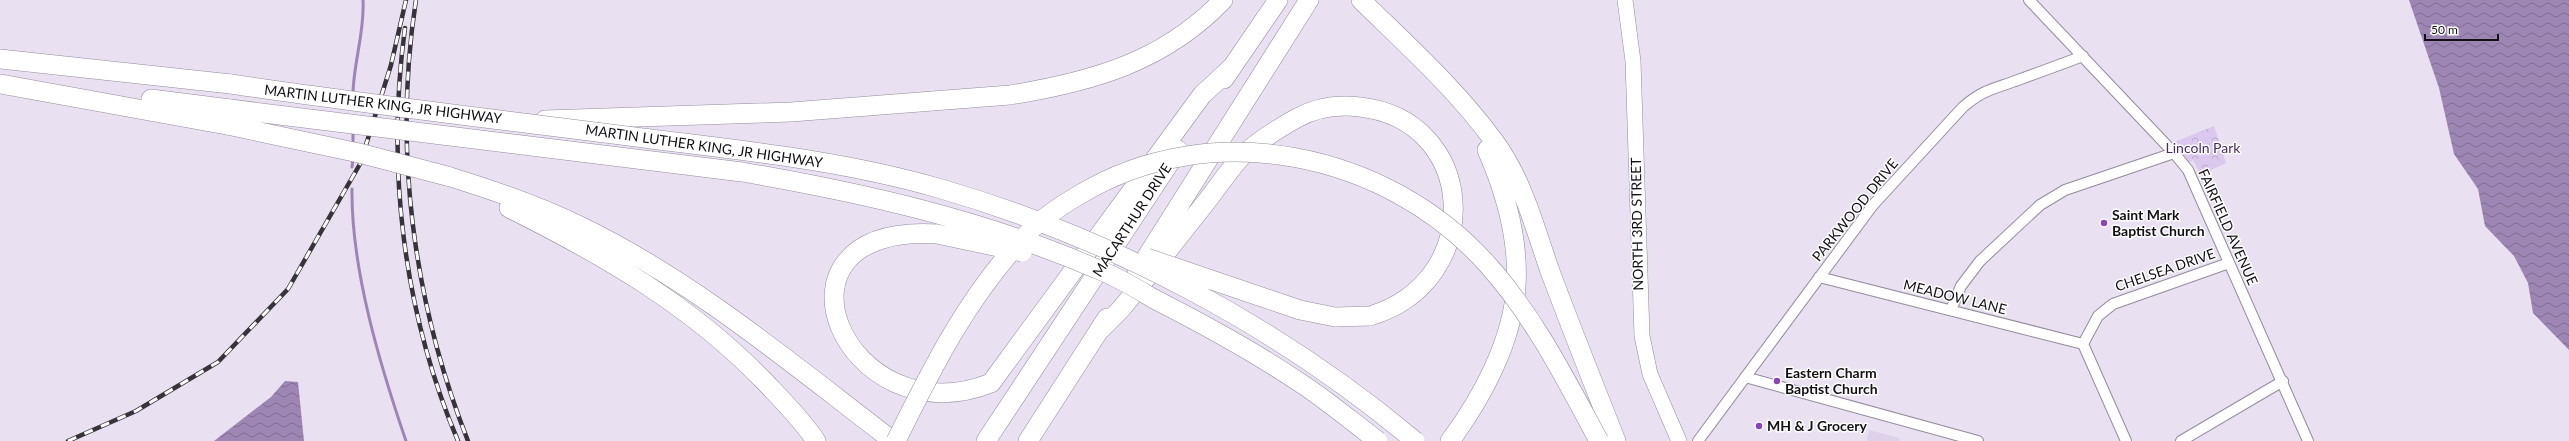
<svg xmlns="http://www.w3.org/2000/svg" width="2569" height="441" viewBox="0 0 2569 441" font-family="Lato,sans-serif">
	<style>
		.built { fill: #ded2ea }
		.park { fill: url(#park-crowns) }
		.water { fill: url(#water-waves) }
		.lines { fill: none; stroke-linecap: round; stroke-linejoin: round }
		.stream { stroke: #9e86b4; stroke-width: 3 }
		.street-casing { stroke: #938b9b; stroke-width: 12 }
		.secondary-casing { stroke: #938b9b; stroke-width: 16 }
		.highway-casing { stroke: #938b9b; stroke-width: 20 }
		.street { stroke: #fff; stroke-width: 10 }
		.secondary { stroke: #fff; stroke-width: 15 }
		.highway { stroke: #fff; stroke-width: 19 }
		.rail-casing { stroke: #37333a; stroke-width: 4.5 }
		.rail { stroke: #fff; stroke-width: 3; stroke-dasharray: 9; stroke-linecap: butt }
		.highway-bridge-casing { stroke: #938b9b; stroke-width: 20; stroke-linecap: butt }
		.highway-bridge { stroke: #fff; stroke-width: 19 }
		.poi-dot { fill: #8844b8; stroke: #fff; stroke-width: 1.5 }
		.labels { text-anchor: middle; stroke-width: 3; stroke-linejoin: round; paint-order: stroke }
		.street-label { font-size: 14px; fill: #131015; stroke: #fff }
		.park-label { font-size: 14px; fill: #4b2a64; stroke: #fff }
		.poi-label { font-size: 14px; font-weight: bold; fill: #131015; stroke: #fff; text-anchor: start }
	</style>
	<defs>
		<pattern id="park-crowns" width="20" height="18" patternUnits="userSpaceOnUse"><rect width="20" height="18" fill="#dcc8ef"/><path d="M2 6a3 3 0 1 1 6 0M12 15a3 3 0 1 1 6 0" fill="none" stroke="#bcabcc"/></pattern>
		<pattern id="water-waves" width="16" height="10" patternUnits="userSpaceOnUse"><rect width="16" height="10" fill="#9e86b4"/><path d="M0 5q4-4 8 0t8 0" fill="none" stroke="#806c91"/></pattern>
	</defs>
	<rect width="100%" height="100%" fill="#e9e0f1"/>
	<path class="built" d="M1869 430 1900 438 1899 441H1867Z"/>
	<path class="park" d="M2214 126 2226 163 2201 175 2193 160 2187 164 2172 143Z"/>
	<path class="water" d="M2409 0H2569V350L2533 313 2528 283 2514 256 2485 226 2478 189 2454 154 2439 88Z
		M285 381 298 382 304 441H214L271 397Z"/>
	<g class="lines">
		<path class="stream" d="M353 95C353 64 365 32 363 0
			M353 145V131
			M352 167 353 159
			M352 189C351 269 380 365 406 441"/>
		<defs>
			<path id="street" d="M2029 0 2174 153 2188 170 2308 441
				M1819 277 2083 344
				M1951 310 1961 286 1980 261 2040 205 2065 190 2174 153
				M2083 344 2098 316 2113 304 2229 263
				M2083 344 2126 441
				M1745 377 1978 441
				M1698 441 1873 205 1963 107C1984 89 1994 89 2018 80 2040 72 2062 64 2083 56
				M2181 441 2283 381"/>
			<path id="secondary" d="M1625 0 1633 61 1642 336 1650 374 1679 441"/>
			<path id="highway" d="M1361 0C1407 45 1456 89 1494 141 1523 180 1535 229 1551 274 1572 330 1594 385 1616 441
				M0 59 231 84
				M1224 79 1278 0
				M1 84 232 126
				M151 99 230 109
				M545 120 791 112 1010 95C1091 82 1164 62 1223 0
				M447 176C493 190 537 205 580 226 694 281 793 365 893 441
				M509 208C605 256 691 305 766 383 784 402 802 420 816 441
				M937 234C752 223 845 441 991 383L1202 95 1231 68
				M1137 272 1309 0
				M1101 329 1121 309C1149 275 1176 240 1203 206 1216 190 1228 171 1242 156 1257 142 1279 128 1297 118 1317 107 1337 104 1360 107 1478 120 1487 281 1370 316
				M986 441 1178 150
				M1028 441 1107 318
				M1450 441C1482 398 1513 340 1516 286 1519 240 1505 191 1487 150"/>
		</defs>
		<use href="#street" class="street-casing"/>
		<use href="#secondary" class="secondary-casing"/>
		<use href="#highway" class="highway-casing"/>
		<use href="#street" class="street"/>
		<use href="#secondary" class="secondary"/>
		<use href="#highway" class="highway"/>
		<defs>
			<path id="rail" d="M416 0C393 148 413 302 468 441
				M405 28C386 167 403 311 458 441
				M68 441 136 411 218 362 288 289 360 164 391 65 406 0"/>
		</defs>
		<use href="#rail" class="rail-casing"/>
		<use href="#rail" class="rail"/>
		<defs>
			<path id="highway-bridge" d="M231 84C371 105 511 121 651 139 748 151 844 161 938 188 1112 238 1276 325 1415 441
				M230 109 742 172C864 193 984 220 1097 269 1118 277 1137 289 1156 300 1207 326 1258 354 1305 386 1330 403 1354 423 1378 441
				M232 126 359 153 447 176
				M937 234 1022 252
				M1147 258 1300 310 1335 317 1370 316
				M896 441C933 366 970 292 1029 232 1043 217 1062 205 1079 195 1210 115 1387 152 1487 264 1534 316 1566 380 1599 441"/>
		</defs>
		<use href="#highway-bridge" class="highway-bridge-casing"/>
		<use href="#highway-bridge" class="highway-bridge"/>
	</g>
	<g class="poi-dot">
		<circle cx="2104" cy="223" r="4"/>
		<circle cx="1777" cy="381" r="4"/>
		<circle cx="1759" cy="426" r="4"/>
	</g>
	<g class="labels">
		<g class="street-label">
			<text transform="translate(383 104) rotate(7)" y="5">MARTIN LUTHER KING, JR HIGHWAY</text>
			<text transform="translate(704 146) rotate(8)" y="5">MARTIN LUTHER KING, JR HIGHWAY</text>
			<text transform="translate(1855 210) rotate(-51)" y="5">PARKWOOD DRIVE</text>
			<text transform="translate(1132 220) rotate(-57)" y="5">MACARTHUR DRIVE</text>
			<text transform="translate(1637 224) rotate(-91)" y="5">NORTH 3RD STREET</text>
			<text transform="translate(2228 227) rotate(66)" y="5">FAIRFIELD AVENUE</text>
			<text transform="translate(2165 270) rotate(-19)" y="5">CHELSEA DRIVE</text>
			<text transform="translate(1955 297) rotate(14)" y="5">MEADOW LANE</text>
		</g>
		<g class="park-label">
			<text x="2203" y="153">Lincoln Park</text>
		</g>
		<g class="poi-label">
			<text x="2112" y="220">Saint Mark<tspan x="2112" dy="16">Baptist Church</tspan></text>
			<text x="1785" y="378">Eastern Charm<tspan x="1785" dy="16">Baptist Church</tspan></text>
			<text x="1767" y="431">MH &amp; J Grocery</text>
		</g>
	</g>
	<path d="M2425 34v6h73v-6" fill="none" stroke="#131015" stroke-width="2"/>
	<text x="2431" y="34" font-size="12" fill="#131015" stroke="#ffffff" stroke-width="3" paint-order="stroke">50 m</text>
</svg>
